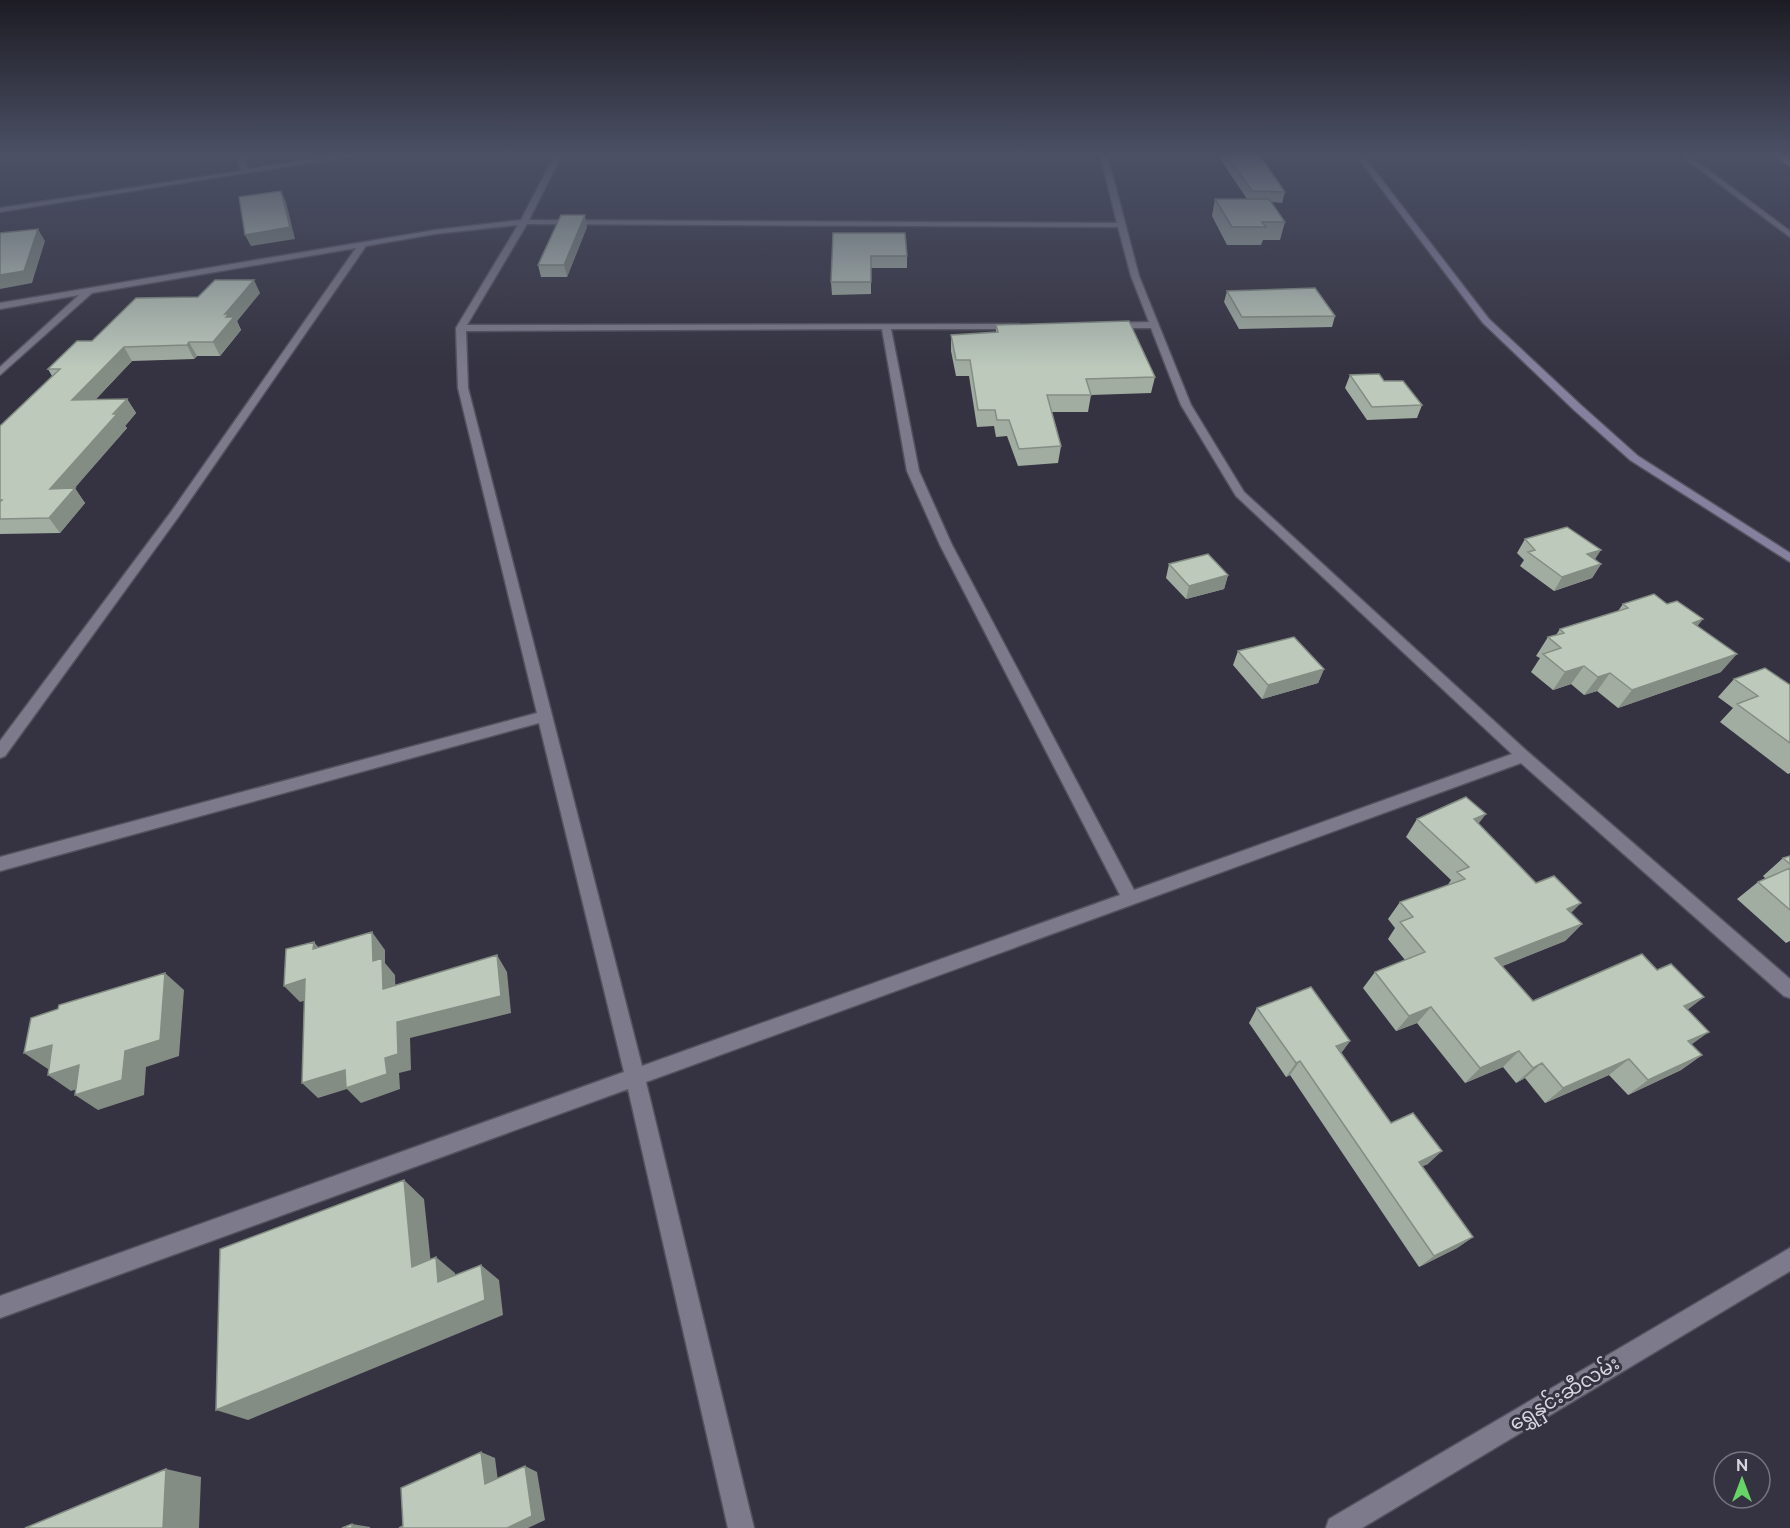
<svg xmlns="http://www.w3.org/2000/svg" width="1790" height="1528" viewBox="0 0 1790 1528" font-family="Raleway,'Noto Sans Myanmar',sans-serif">
	<style>
		.lines { fill: none; stroke-linecap: round; stroke-linejoin: round }
		.street-casing { stroke: #54525e; stroke-width: 3 }
		.secondary-casing { stroke: #54525e; stroke-width: 3 }
		.street { fill: #7d7b8b; fill-rule: evenodd }
		.secondary { fill: #84809d; fill-rule: evenodd }
		.wall { fill: #a2ada1 }
		.shaded-wall { fill: #848d83 }
		.building { fill: #bcc9bb; stroke: #848d83; stroke-width: 1.5 }
		.labels { text-anchor: middle; stroke-width: 6; stroke-linejoin: round; paint-order: stroke }
		.near-street-label { font-size: 20px; fill: #d6d5de; stroke: #353341 }
	</style>
	<rect width="100%" height="100%" fill="#353341"/>
	<g class="lines">
		<defs>
			<path id="street" d="M245 154H252L246 161 248 169 346 154H365L0 212V208L241 171 238 161Z
				M555 154H562L529 220 1117 223 1100 154H1107L1139 276 1191 405 1244 492 1528 752 1790 979V998L1784 996 1521 763 646 1082 754 1528H728L628 1089 0 1318V1296L624 1072 539 723 0 871V857L537 713 458 388 456 328 518 225 435 234 366 246 179 516 5 756 0 758V741L171 512 356 248 92 293 0 375V367L79 295 0 309V303L435 230 521 220ZM527 224 1118 227 1131 276 1149 322 1112 323 1107 326 1109 328H1151L1181 405 1236 496 1512 754 1134 890 952 545 919 471 891 329H1016L1021 326 1019 324 467 325ZM882 329 907 471 940 545 1120 895 642 1066 468 388 466 331Z
				M1679 154H1687L1790 231V237Z
				M1790 1248V1271L1362 1528H1326L1329 1519Z"/>
			<path id="secondary" d="M1355 154H1362L1489 319 1582 406 1638 456 1790 553V562L1630 460 1574 410 1483 323Z"/>
		</defs>
		<use href="#street" class="street-casing"/>
		<use href="#secondary" class="secondary-casing"/>
		<use href="#street" class="street"/>
		<use href="#secondary" class="secondary"/>
	</g>
	<path class="wall" d="M1221 154H1259L1285 192 1282 203 1272 202 1285 222 1280 240H1263L1261 245H1227L1212 216 1215 199H1247L1220 159Z
		M1771 154H1790V167Z
		M587 227 567 277H541L538 265Z
		M833 233 907 256V268H871V294L832 295 831 282Z
		M1227 291 1335 316 1332 327 1239 329 1224 302Z
		M260 293 237 321 241 330 220 356H197L194 359 132 361 96 399H127L136 413 125 426 127 428 74 488 85 503 60 533 0 534V426L52 376 48 369 92 341 198 297Z
		M996 325 1155 377 1151 393 1091 395 1088 412H1052L1061 446 1058 463 1018 466 1007 436 996 437 994 426 977 427 969 376H956L951 351V335L996 332Z
		M1350 375 1384 381 1422 405 1417 418 1367 420 1345 388Z
		M1525 539 1595 559 1601 564 1592 578 1554 591 1520 566 1524 560 1517 553Z
		M1169 564 1228 575 1224 589 1186 599 1166 578Z
		M1623 604 1698 626 1721 672 1618 708 1597 691 1584 695 1571 684 1553 690 1531 672 1540 658 1536 656 1548 637 1556 635 1560 629 1618 611Z
		M1238 651 1324 669 1318 683 1262 699 1233 665Z
		M1734 679 1790 685V773L1788 774 1720 722 1733 708 1718 697Z
		M1417 819 1478 824 1536 883 1571 913 1582 924 1565 941 1502 966 1533 1001 1657 970 1704 997 1687 1010 1692 1045 1702 1055 1681 1070 1628 1095 1609 1075 1545 1103 1525 1078 1516 1083 1503 1067 1465 1083 1417 1023 1396 1031 1363 988 1375 972 1405 960 1388 939 1395 928 1388 919 1400 902 1447 886 1451 880 1406 837Z
		M1790 856V941L1786 943 1737 899 1758 882 1766 879 1763 876 1783 858Z
		M1257 1008 1350 1041 1341 1053 1391 1123 1428 1164 1422 1166 1473 1237 1457 1248 1419 1267 1290 1075 1286 1077 1249 1023Z"/>
	<path class="shaded-wall" d="M281 191 286 202 295 239 251 246 245 235Z
		M585 215 587 227 567 277 564 265Z
		M38 229 45 241 32 283 0 289V275Z
		M254 280 260 293 237 321 241 330 220 356 213 342 225 314Z
		M189 342 197 356 194 359 187 345Z
		M124 347 132 361 82 414 72 400Z
		M127 399 136 413 125 426 127 428 61 504 50 489Z
		M75 488 85 503 60 533 49 518Z
		M1601 550 1592 564 1587 554Z
		M1601 564 1592 578 1554 591 1562 577Z
		M1228 575 1224 589 1186 599 1189 586Z
		M1703 619 1689 637 1693 623Z
		M1737 654 1721 672 1618 708 1632 690Z
		M1584 666 1571 684 1553 690 1565 672Z
		M1324 669 1318 683 1262 699 1268 685Z
		M1610 673 1597 691 1584 695 1598 677Z
		M1486 814 1472 832 1474 819Z
		M1581 903 1564 920 1567 909Z
		M1582 924 1565 941 1481 975 1495 958Z
		M372 932 385 950V963L395 975 396 1005 383 989 373 961Z
		M314 942 328 959 313 949Z
		M497 955 507 972 511 1013 410 1038 411 1070 399 1073 400 1089 361 1103 347 1089 318 1098 302 1083 385 1058 397 1022Z
		M165 973 184 990 179 1056 146 1067 144 1095 98 1110 75 1095Z
		M305 979 320 996 300 1002 284 986Z
		M1704 997 1683 1013 1684 1006Z
		M1431 1007 1417 1023 1396 1031 1409 1016Z
		M1709 1032 1688 1047V1041Z
		M1350 1041 1339 1056 1336 1046Z
		M52 1045 75 1061 48 1069 24 1053Z
		M1519 1051 1503 1067 1465 1083 1480 1068Z
		M1702 1055 1681 1070 1628 1095 1648 1080Z
		M1629 1059 1609 1075 1545 1103 1563 1088Z
		M1300 1061 1290 1075 1286 1077 1296 1063Z
		M1542 1063 1525 1078 1516 1083 1533 1068Z
		M79 1065 102 1081 71 1091 48 1075Z
		M1442 1151 1428 1164 1405 1174 1419 1162Z
		M404 1180 424 1199 433 1283 412 1267Z
		M1473 1237 1457 1248 1419 1267 1434 1256Z
		M436 1257 455 1273 458 1297 438 1282Z
		M481 1265 499 1280 503 1315 248 1420 216 1410Z
		M481 1452 495 1458 499 1489 485 1484Z
		M525 1466 537 1472 545 1520 528 1528H507Z
		M166 1469 201 1477 199 1528H163Z
		M352 1524 370 1527V1528H352Z"/>
	<path class="building" d="M1226 154H1259L1285 192 1252 191Z
		M281 191 290 227 245 235 239 197Z
		M1215 199H1269L1285 222H1262L1266 227H1232Z
		M561 215H585L564 265H538Z
		M38 229 24 271 0 275V233Z
		M833 233H905L907 256H871V282H831Z
		M215 280H254L225 314 229 313 226 317H234L213 342H189L187 345 124 347 72 400 127 399 113 414H117L50 489 75 488 49 518 0 519V502L2 500H0V426L60 369H48L77 341H92L136 298 198 297Z
		M1315 288 1335 316 1242 317 1227 291Z
		M1129 321 1155 377 1086 379 1091 395H1047L1061 446 1019 449 1009 420H997L995 410H978L970 360H956L951 335 998 332 996 325Z
		M1379 374 1384 381H1403L1422 405 1372 407 1350 375Z
		M1567 527 1601 550 1587 554 1601 564 1562 577 1528 552 1535 550 1525 539Z
		M1208 554 1228 575 1189 586 1169 564Z
		M1654 594 1667 604 1677 601 1703 619 1693 623 1737 654 1632 690 1610 673 1598 677 1584 666 1565 672 1543 654 1561 648 1548 637 1564 633 1560 629 1628 608 1623 604Z
		M1294 637 1324 669 1268 685 1238 651Z
		M1765 668 1790 685V743L1737 704 1758 696 1734 679Z
		M1466 797 1486 814 1474 819 1536 883 1554 876 1581 903 1567 909 1582 924 1495 958 1533 1001 1642 954 1657 970 1671 964 1704 997 1684 1006 1709 1032 1688 1041 1702 1055 1648 1080 1629 1059 1563 1088 1542 1063 1533 1068 1519 1051 1480 1068 1431 1007 1409 1016 1375 972 1425 952 1400 922 1413 917 1400 902 1465 879 1457 872 1469 867 1417 819Z
		M1790 856V864L1783 858Z
		M1790 868V910L1758 882Z
		M372 932 373 961 382 958 383 989 497 955 501 996 397 1022 398 1054 385 1058 387 1074 346 1088 345 1070 302 1083 305 979 284 986 286 949 314 942 313 949Z
		M165 973 160 1040 125 1051 122 1080 75 1095 79 1065 48 1075 52 1045 24 1053 31 1018 58 1009 59 1005Z
		M1311 987 1350 1041 1336 1046 1391 1123 1413 1113 1442 1151 1419 1162 1473 1237 1434 1256 1300 1061 1296 1063 1257 1008Z
		M404 1180 412 1267 436 1257 438 1282 481 1265 485 1300 216 1410 220 1249Z
		M481 1452 485 1484 525 1466 532 1516 507 1528H399L403 1526 401 1488Z
		M166 1469 163 1528H25Z
		M352 1524V1528H342Z"/>
	<linearGradient id="sky" x2="0" y2="1"><stop stop-color="#1d1c24"/><stop offset="0.42" stop-color="#4b5065"/><stop offset="1" stop-color="#4b5065" stop-opacity="0"/></linearGradient>
	<rect width="1790" height="368" fill="url(#sky)"/>
	<g class="labels">
		<g class="near-street-label">
			<text transform="translate(1564 1393) rotate(-31)" y="7">ရွှေနှင်းဆီလမ်း</text>
		</g>
	</g>
	<g transform="translate(1742 1480)"><circle r="28" fill="#353341" stroke="#757480" stroke-width="1.5"/>
	<path d="M0-4.5L10 22L0 15L-10 22Z" fill="#66d466"/>
	<text y="-9" font-size="16" font-weight="bold" text-anchor="middle" fill="#d6d5de">N</text>
	</g>
</svg>
